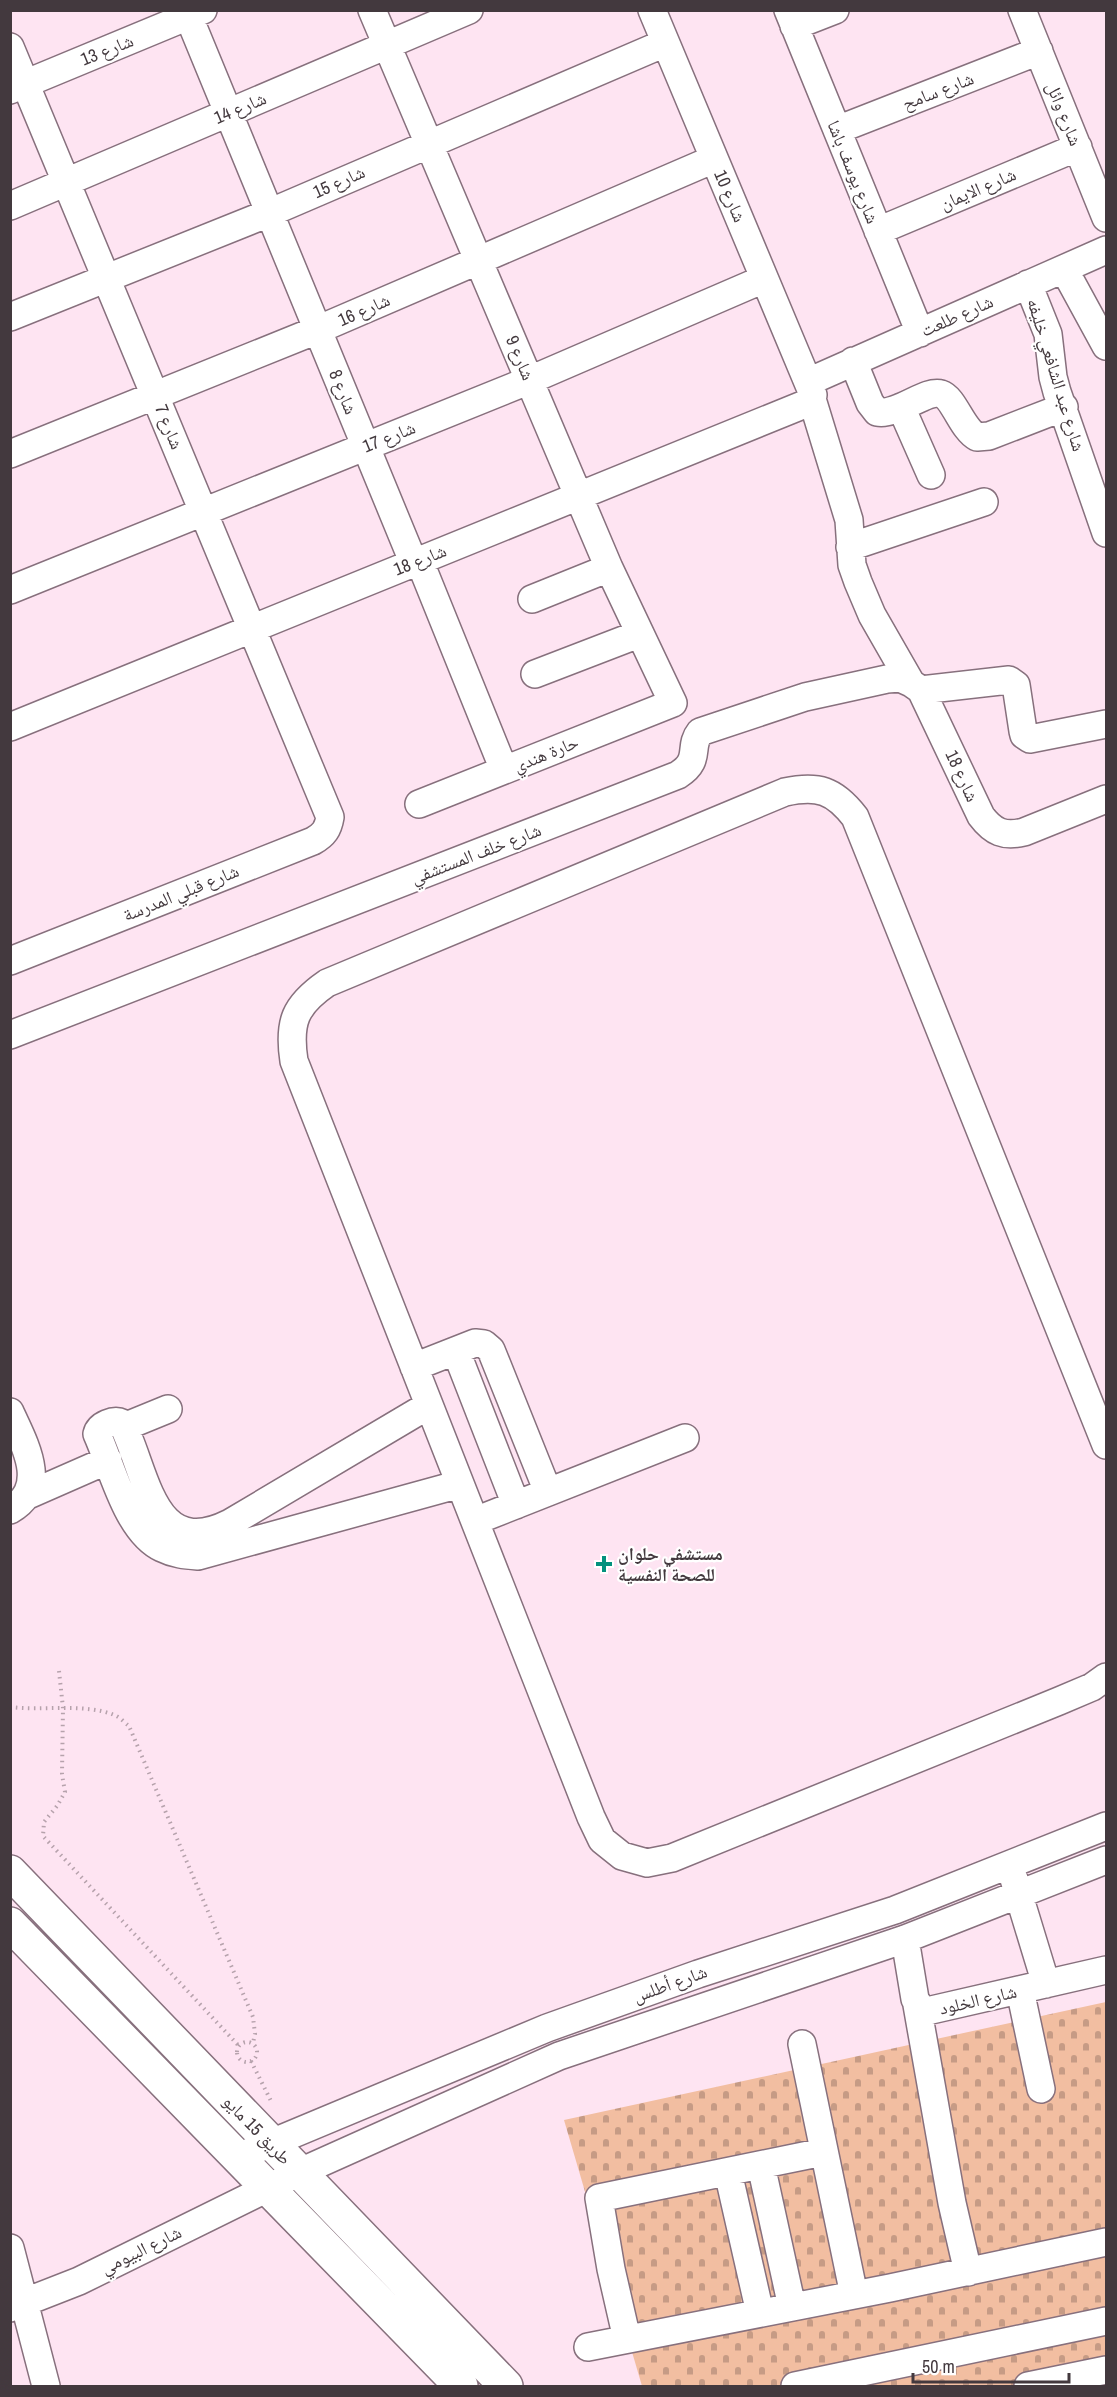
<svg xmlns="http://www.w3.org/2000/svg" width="1117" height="2397" viewBox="0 0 1117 2397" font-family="'Archivo Narrow','Noto Naskh Arabic',sans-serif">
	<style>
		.cemetery { fill: url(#cemetery-stones) }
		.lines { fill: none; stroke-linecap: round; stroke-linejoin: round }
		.minor-casing { stroke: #87707d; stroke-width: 30 }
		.major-casing { stroke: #87707d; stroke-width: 36 }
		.path { stroke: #b6a2ac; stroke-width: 4; stroke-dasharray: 1.5 4.5; stroke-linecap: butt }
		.minor { stroke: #fff; stroke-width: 27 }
		.major { stroke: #fff; stroke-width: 33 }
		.poi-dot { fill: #03927e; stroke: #fff; stroke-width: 2 }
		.labels { text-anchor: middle; stroke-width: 4.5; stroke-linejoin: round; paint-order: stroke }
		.street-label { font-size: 18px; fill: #43393e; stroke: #fff }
		.poi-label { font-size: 18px; font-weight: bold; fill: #43393e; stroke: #fff; text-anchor: start }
	</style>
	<defs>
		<pattern id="cemetery-stones" width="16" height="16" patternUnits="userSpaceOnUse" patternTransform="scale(1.5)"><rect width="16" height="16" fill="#f2bea1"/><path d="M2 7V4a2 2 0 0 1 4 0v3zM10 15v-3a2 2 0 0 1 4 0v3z" fill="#c69b85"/></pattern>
	</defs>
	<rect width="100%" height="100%" fill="#fee4f2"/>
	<path class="cemetery" d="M1106 2002V2386H642L564 2120Z"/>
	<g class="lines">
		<defs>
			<path id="minor" d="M186 10 410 554 422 567 504 770
				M372 10 609 568 673 703 419 804
				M788 10 920 333
				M1022 10 1106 218
				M794 26 835 10
				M10 47 330 817C328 829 324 835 313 841L10 961
				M10 90 203 10
				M837 130 1039 51
				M10 206 469 10
				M878 231 1078 147
				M1064 269 1106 346
				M1028 284 1048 334 1053 377 1057 392 1106 533
				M10 317 269 213 665 43
				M853 361 870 403 877 412C897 416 926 389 941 394 954 398 962 429 977 437L989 436 1064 407
				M808 382 1106 250
				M812 399 849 520 852 565 858 582 872 615 911 683
				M901 407 931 475
				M10 454 317 330 714 159
				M850 547 984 502
				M10 590 530 380 764 279
				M532 599 609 568
				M535 674 639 634
				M921 690 1009 680 1016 685 1023 731 1024 735 1030 739 1106 724
				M10 727 810 402 813 395 812 392 652 10
				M10 1035 678 775C702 760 688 747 700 732L805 697 887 679 900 678 911 683 921 690 981 816C993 832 1004 837 1024 832L1106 799
				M456 1351 516 1505
				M414 1367 475 1343 484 1344 491 1350 548 1492
				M429 1405 230 1523C152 1562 147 1472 122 1423 114 1419 99 1425 97 1434 112 1467 127 1532 162 1548 174 1554 185 1555 198 1556L460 1484
				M10 1412C24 1443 50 1487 10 1510
				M124 1427 168 1409
				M1106 1445 855 817C834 790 818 785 785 792L327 983C295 1005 288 1022 294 1061L591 1817 602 1840 622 1856 647 1863 672 1858 1059 1701 1092 1687 1106 1677
				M26 1496 108 1460
				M475 1521 685 1438
				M1014 1879 1046 1984
				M905 1939 915 1999 921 2009 927 2011 1106 1970
				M1020 1990 1041 2089
				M917 2005 952 2203 968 2272
				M802 2044 854 2295
				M238 2157 547 2028 698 1974 895 1910 1106 1826
				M761 2165 792 2307
				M728 2172 760 2313
				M10 2248 46 2386
				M10 2308 79 2281 298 2173 559 2056 905 1939 1106 1860
				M627 2339 611 2269 599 2198 823 2152
				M588 2347 890 2288 1106 2242
				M795 2386 1106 2321
				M1028 2386 1106 2370"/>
			<path id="major" d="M10 1872 506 2386
				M10 1924 461 2386"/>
		</defs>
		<use href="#minor" class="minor-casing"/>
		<use href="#major" class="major-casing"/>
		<path class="path" d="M59 1671 63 1708 62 1774 65 1792 57 1806 44 1822 43 1836 238 2045
			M10 1707C41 1711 86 1703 114 1715 120 1717 125 1723 129 1726L253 2017 255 2034 253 2043
			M237 2052a10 10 0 1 1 20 0a10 10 0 1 1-20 0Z
			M251 2061 272 2103"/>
		<use href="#minor" class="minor"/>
		<use href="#major" class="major"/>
	</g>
	<path class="poi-dot" d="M601 1555h6v6h6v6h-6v6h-6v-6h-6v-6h6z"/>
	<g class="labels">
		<g class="street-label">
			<text transform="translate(107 50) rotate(-22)" y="6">شارع 13</text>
			<text transform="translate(938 91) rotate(-21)" y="6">شارع سامح</text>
			<text transform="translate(240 108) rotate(-23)" y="6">شارع 14</text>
			<text transform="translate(1064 114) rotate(68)" y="6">شارع وائل</text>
			<text transform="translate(853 172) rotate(68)" y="6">شارع يوسف باشا</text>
			<text transform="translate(339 182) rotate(-24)" y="6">شارع 15</text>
			<text transform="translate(978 189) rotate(-23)" y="6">شارع الايمان</text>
			<text transform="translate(730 196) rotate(67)" y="6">شارع 10</text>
			<text transform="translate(364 310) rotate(-24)" y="6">شارع 16</text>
			<text transform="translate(957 316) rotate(-24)" y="6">شارع طلعت</text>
			<text transform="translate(520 358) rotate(67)" y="6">شارع 9</text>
			<text transform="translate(1056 375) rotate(73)" y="6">شارع عبد الشافعي خليفه</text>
			<text transform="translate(343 392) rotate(68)" y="6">شارع 8</text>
			<text transform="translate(169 427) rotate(68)" y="6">شارع 7</text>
			<text transform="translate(389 437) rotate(-22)" y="6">شارع 17</text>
			<text transform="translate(420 560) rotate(-22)" y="6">شارع 18</text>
			<text transform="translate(546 754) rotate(-22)" y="6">حارة هندي</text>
			<text transform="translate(962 776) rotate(65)" y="6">شارع 18</text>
			<text transform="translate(476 854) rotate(-21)" y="6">شارع خلف المستشفي</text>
			<text transform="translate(181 893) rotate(-22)" y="6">شارع قبلي المدرسة</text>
			<text transform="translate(670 1984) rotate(-20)" y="6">شارع أطلس</text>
			<text transform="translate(978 2000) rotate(-13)" y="6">شارع الخلود</text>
			<text transform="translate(257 2130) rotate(46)" y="6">طريق 15 مايو</text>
			<text transform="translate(141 2250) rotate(-26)" y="6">شارع البيومي</text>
		</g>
		<g class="poi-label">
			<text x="618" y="1560">مستشفي حلوان<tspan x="618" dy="21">للصحة النفسية</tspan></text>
		</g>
	</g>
	<rect width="1117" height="2397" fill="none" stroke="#43393e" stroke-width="24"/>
	<path d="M913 2373v9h156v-9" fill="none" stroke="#43393e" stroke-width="3"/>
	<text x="922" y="2373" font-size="18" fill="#43393e" stroke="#ffffff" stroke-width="4.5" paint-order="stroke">50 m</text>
</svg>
